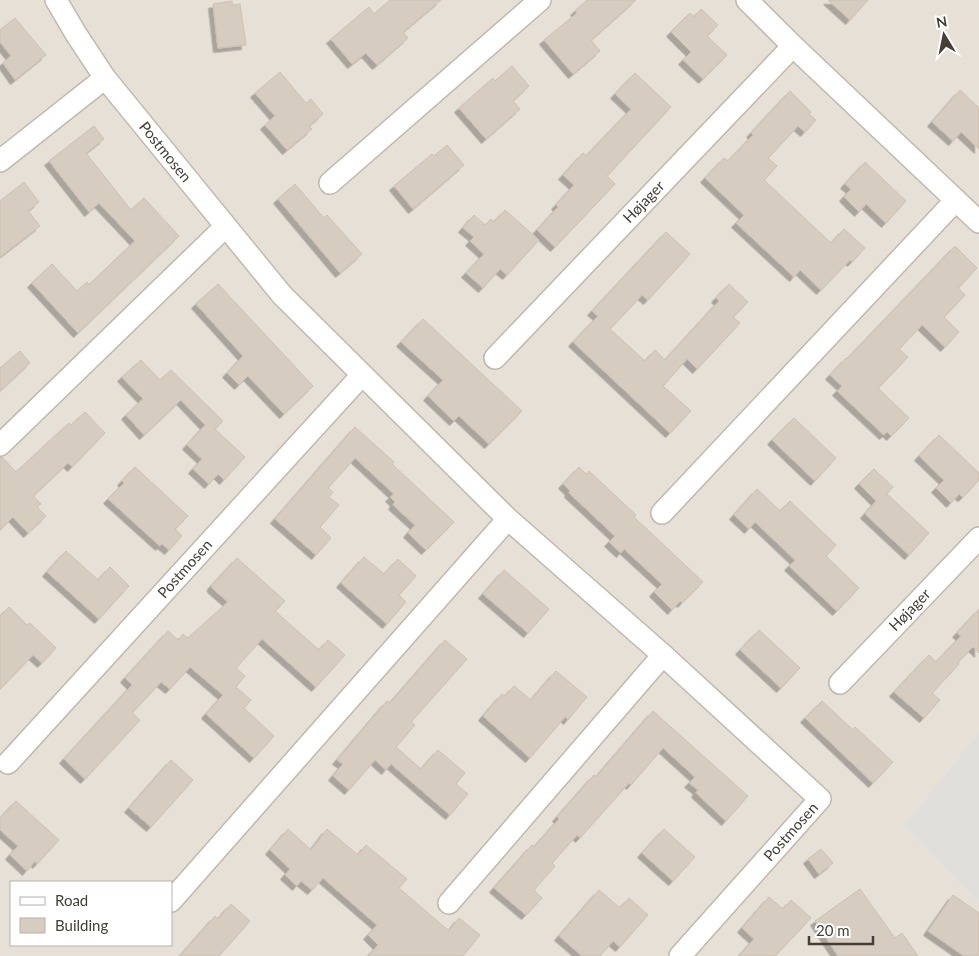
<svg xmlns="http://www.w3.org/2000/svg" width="979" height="956" viewBox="0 0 979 956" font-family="Lato,sans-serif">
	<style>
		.residential { fill: #e6e0d6; fill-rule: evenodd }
		.parking { fill: #e1dfdc }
		.building { fill: #d7ccc0; stroke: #cec0b1; filter: url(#shadow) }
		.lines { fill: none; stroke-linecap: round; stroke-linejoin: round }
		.minor-casing { stroke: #c1b8ad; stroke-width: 24 }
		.minor { stroke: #fff; stroke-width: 21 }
		.labels { text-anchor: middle; stroke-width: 4; stroke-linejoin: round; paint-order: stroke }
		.street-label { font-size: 15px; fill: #453e36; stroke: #fff }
	</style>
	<defs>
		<filter id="shadow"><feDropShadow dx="-4.5" dy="4.5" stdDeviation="0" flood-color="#0004"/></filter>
	</defs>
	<rect width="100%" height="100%" fill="#f3eee7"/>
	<path class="residential" d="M0 0H979V732L903 826 979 903V956H0ZM11 882H171V945H11Z"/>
	<path class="parking" d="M979 732V903L903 826Z"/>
	<path class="building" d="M390 0H441L403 32 408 38 377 65 366 53 352 64 331 39 369 7 374 14Z
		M587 0H636L591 40 600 51 573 74 544 40 577 13 575 11Z
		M828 0H868L850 20Z
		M232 1V5L240 4 246 45 218 48 213 4Z
		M701 9 718 25 707 36 727 55 703 79 683 60 691 52 671 32 690 13 694 17Z
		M15 18 46 55 15 80 3 63 11 56 0 42V30Z
		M512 66 529 86 513 101 520 109 486 139 459 108 493 78 495 81Z
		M280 72 306 103 311 99 323 114 309 126 312 129 287 150 265 125 275 116 255 93Z
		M635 73 671 107 607 176 615 184 555 247 537 230 558 207 556 205 574 185 563 175 583 153 586 156 631 109 615 94Z
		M960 90 979 108V149L961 132 953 141 932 122Z
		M790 91 811 112 809 114 816 120 805 132 798 126 768 158 777 166 764 180 831 243 844 229 865 248 852 262 850 260 821 290 800 270 794 277 736 223 744 215 705 178 724 158 728 161 753 135 751 133Z
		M94 126 104 139 86 153 131 210 144 198 179 236 78 333 32 283 52 264 77 291 87 282 89 285 135 241 99 203 89 212 49 161Z
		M447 145 464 165 413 209 394 186 432 154 434 156Z
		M865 162 906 201 886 223 866 204 859 212 844 197 851 189 845 184Z
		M24 182 39 202 28 211 40 226 0 257V201Z
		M295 184 324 218 327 215 362 254 340 273 278 199Z
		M505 210 539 240 507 275 500 269 483 288 466 273 484 254 470 241 474 237 463 228 474 215 485 225 491 219 494 222Z
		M666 232 690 254 648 300 642 295 610 329 645 361 655 350 665 360 719 301 716 298 729 284 748 302 733 317 740 323 697 369 687 359 663 386 691 411 670 433 573 342 598 316 592 311Z
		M955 246 977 268 958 288 965 295 944 317 959 332 945 347 922 325 899 349 908 357 878 388 909 418 891 436 887 432 884 435 837 391 842 386 830 375 846 358 847 359Z
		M218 284 313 386 284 414 248 376 239 385 227 373 243 356 196 304Z
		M423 319 522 411 489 444 459 416 454 421 428 396 443 380 401 342Z
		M20 351 30 363 0 391V368Z
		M141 360 160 380 171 370 223 421 215 429 245 457 224 480 218 474 209 484 193 469 202 459 187 445 205 425 181 400 144 435 126 415 143 399 122 377Z
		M85 412 105 433 72 467 68 463 33 496 41 504 37 507 46 516 28 533 13 517 0 530V457H2L16 472 69 423 71 425Z
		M794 418 836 458 815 481 772 440Z
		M355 427 394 462 392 464 454 522 426 550 408 533 415 525 393 505 395 502 390 497 394 494 355 458 328 488 333 492 329 497 339 505 320 527 331 538 316 555 275 519Z
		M939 435 979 473V480L964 496 962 497 959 494 951 503 936 488 944 480 919 456Z
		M135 467 188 516 175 529 182 536 169 550 162 544 160 546 108 499 124 483 122 481Z
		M579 467 586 474 589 471 636 515 634 517 703 582 682 603 680 601 672 610 654 592 662 584 624 549 621 553 609 542 615 536 569 493 570 491 563 484Z
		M874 469 893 487 887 494 929 533 909 555 865 514 876 501 859 484Z
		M757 489 780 511 790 501 836 545 826 556 859 588 837 611 789 566 795 560 755 522 749 529 734 515Z
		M66 551 98 580 110 567 129 586 99 619 47 572Z
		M364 557 384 574 398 559 416 576 399 595 406 602 387 624 341 583Z
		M237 558 285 601 275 611 319 650 328 640 345 655 316 687 262 639 236 668 245 676 236 687 251 700 244 708 274 736 254 758 206 714 223 695 190 667 170 689 161 682 132 713 140 720 85 779 64 759 132 685 125 678 168 631 178 640 183 634 188 638 228 602 212 588V585Z
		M504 570 549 609 528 633 483 594Z
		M9 607 27 625 30 623 56 648 42 663 33 655 0 689V616Z
		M979 609V653L973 647 958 662 959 664 932 693 940 700 924 718 894 692 929 655 936 662 961 636 957 633Z
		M759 630 800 668 781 688 740 650Z
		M445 640 467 659 411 722 415 725 396 747 421 769 438 750 465 773 456 784 468 794 450 815 391 764 386 770 375 760 349 790 333 776 343 764 337 760 387 701 390 703Z
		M556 671 587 697 568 720 565 717 530 758 483 716 502 694 505 696 514 686 531 700Z
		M822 701 853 730 855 727 893 762 873 783 805 718Z
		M653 711 748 796 726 821 696 793 698 790 689 783 695 777 663 748 631 785 629 783 580 838 577 835 552 863 555 866 534 890 542 898 526 915 494 888 532 845 534 847 559 819 557 817 594 775 596 777Z
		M171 760 193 780 151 827 129 808Z
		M16 801 59 840 37 864 35 861 27 871 10 855 18 846 0 830V818Z
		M288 829 311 850 327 829 358 855 366 845 407 879 399 888 449 931 459 918 480 935 463 956H368L378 945 368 935 377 925 323 878 312 890 301 881 297 886 285 875 290 869 270 850Z
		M664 829 695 857 673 881 642 853Z
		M821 849 833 863 819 874 808 859Z
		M860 889 895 938 902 933 918 956H838L815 921Z
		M599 890 620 908 629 898 648 915 620 947 613 941 600 956H582L559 936Z
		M953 895 979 913V956H964L928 931Z
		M769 897 783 909 791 900 811 918 775 956H739L754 939 742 928Z
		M231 904 250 921 219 956H180L215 916 218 919Z"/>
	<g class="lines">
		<defs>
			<path id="minor" d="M56 0 76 34 105 78 282 295 508 519 663 655 820 799 680 956
				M747 0 793 46 979 222
				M0 161 105 78
				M330 183 540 0
				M495 358 793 46
				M0 445 225 227
				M662 513 956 200
				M840 683 979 538
				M8 763 362 375
				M171 901 508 519
				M449 903 663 655"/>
		</defs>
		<use href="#minor" class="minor-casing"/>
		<use href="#minor" class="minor"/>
	</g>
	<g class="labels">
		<g class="street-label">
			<text transform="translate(165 152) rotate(51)" y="5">Postmosen</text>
			<text transform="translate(644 202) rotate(-46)" y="5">Højager</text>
			<text transform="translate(185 569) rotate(-48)" y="5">Postmosen</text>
			<text transform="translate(910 610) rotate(-46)" y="5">Højager</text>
			<text transform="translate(791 832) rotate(-48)" y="5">Postmosen</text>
		</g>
	</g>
	<rect x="10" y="881" width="162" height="65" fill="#ffffff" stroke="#b5b2af"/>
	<rect x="20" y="897" width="25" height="8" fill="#ffffff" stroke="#b5b2af"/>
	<text x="55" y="906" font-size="15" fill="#453e36">Road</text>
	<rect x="20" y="918" width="25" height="15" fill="#d7ccc0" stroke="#b5b2af"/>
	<text x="55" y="931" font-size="15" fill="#453e36">Building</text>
	<g transform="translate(944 35) rotate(350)" stroke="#ffffff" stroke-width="4" paint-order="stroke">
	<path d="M0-4L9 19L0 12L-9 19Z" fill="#453e36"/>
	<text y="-8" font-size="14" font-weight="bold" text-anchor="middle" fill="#453e36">N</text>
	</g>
	<path d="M809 936v8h64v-8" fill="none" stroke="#453e36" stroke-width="2.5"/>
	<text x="816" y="936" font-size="15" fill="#453e36" stroke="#ffffff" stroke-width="4" paint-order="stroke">20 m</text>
</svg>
